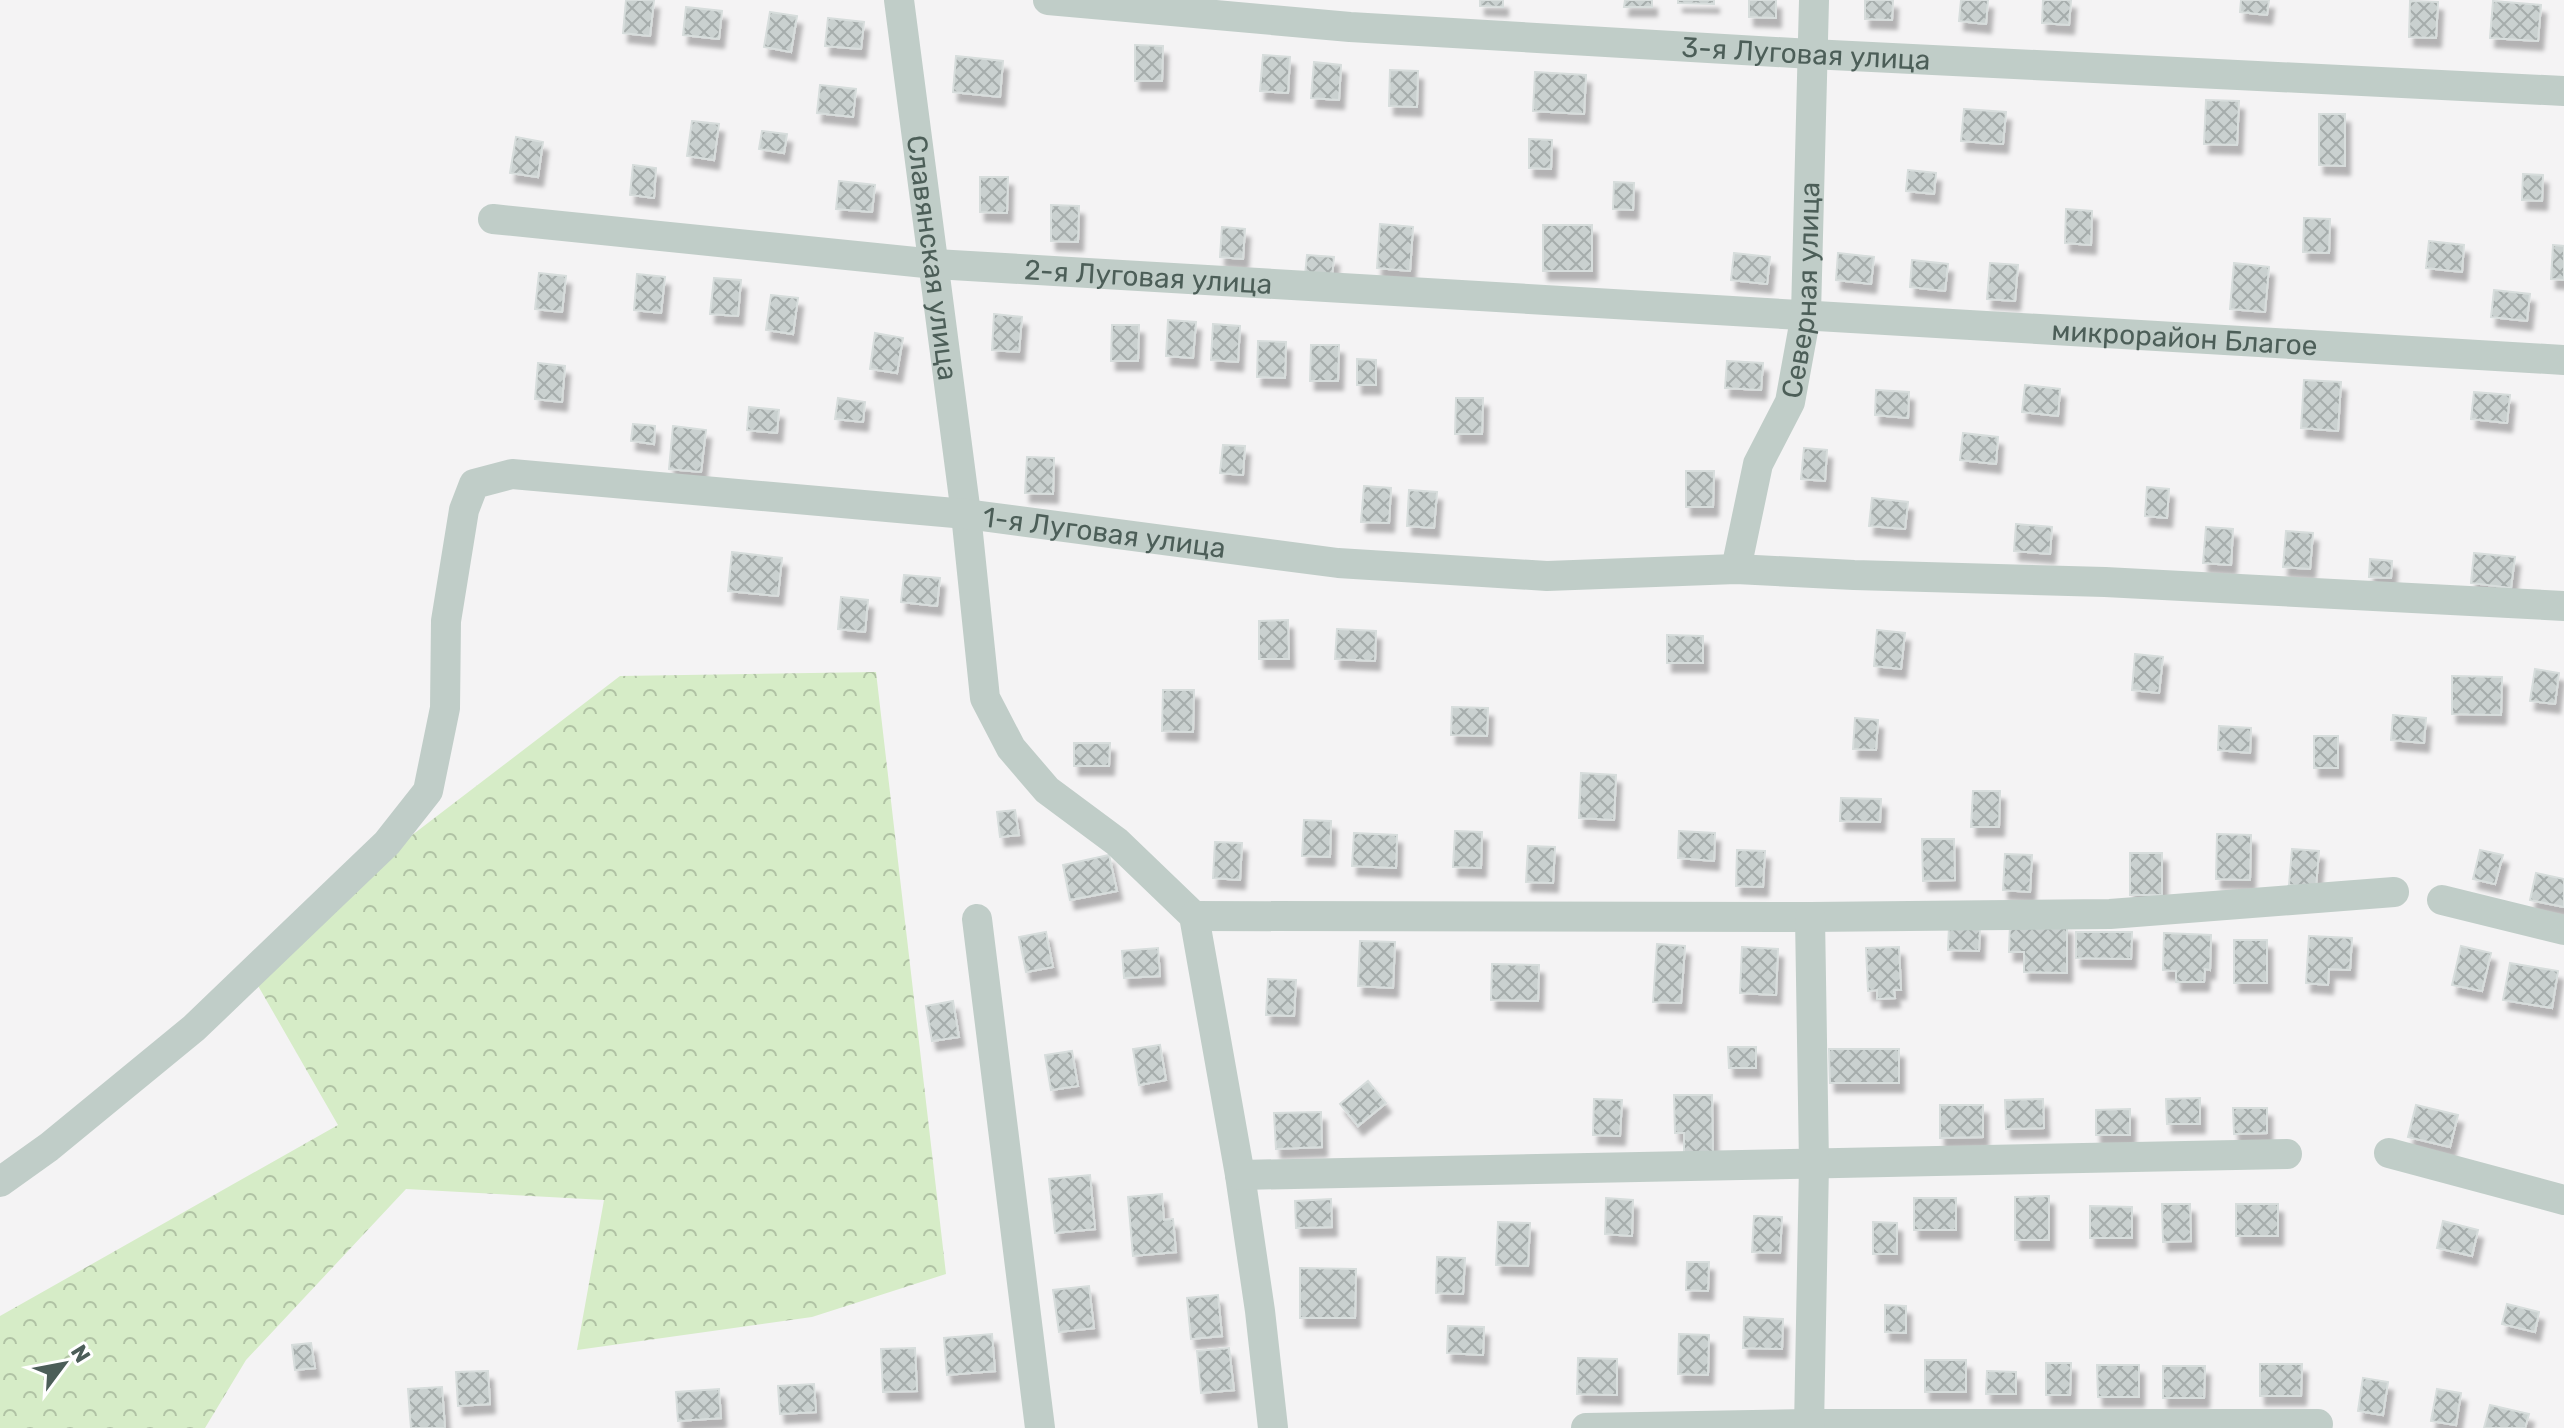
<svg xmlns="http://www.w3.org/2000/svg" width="2564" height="1428" viewBox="0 0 2564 1428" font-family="Rubik,sans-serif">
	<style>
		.forest { fill: url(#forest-crowns) }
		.building { fill: url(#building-cross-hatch); stroke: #d7dddc; stroke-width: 2; filter: url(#shadow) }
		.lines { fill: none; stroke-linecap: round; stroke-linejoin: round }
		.minor { stroke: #c0cdc8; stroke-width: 30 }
		.labels { text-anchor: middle; stroke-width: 7; stroke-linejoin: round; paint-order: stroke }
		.street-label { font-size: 28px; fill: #4c5e58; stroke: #fff }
	</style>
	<defs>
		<pattern id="forest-crowns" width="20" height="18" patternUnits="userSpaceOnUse" patternTransform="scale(2)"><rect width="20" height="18" fill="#d6ecc7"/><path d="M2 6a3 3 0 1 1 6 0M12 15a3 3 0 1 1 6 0" fill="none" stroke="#b0c2a4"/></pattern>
		<pattern id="building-cross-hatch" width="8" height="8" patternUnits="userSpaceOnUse" patternTransform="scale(2)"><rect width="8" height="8" fill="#cad1d0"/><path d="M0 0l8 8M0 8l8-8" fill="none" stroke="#a6adac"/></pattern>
		<filter id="shadow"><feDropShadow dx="5" dy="9" stdDeviation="2" flood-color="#0004"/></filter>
	</defs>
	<rect width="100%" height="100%" fill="#f4f3f4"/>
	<path class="forest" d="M876 672 946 1274 812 1317 577 1350 604 1200 406 1189 246 1360 205 1428H0V1316L338 1125 245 963 620 676Z"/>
	<path class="building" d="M626 0H654L650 36 623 33Z
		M1480 0H1503V7L1480 6Z
		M1625 0H1652V7H1624Z
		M1678 0H1714V4L1678 3Z
		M1749 0H1776V18L1749 17Z
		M1865 0H1893L1892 20 1865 19Z
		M1961 0H1988L1986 24 1959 21Z
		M2043 0H2071L2069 25 2042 23Z
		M2241 0H2269L2267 15 2240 12Z
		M2410 1 2438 2 2436 38 2409 37Z
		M2493 1 2541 5 2538 41 2490 38Z
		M686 7 722 11 719 39 683 35Z
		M770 12 797 16 791 52 764 47Z
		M828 18 864 22 861 49 825 46Z
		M1135 45 1163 46 1162 81H1135Z
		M1263 55 1290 57 1288 93 1260 91Z
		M956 56 1003 61 1000 97 953 92Z
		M1314 62 1341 65 1339 100 1311 98Z
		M1390 70 1418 71 1417 107 1389 106Z
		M1535 72 1586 75 1584 114 1533 111Z
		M820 85 856 89 853 117 817 113Z
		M2206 100 2239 101 2237 145 2204 144Z
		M1964 109 2006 112 2003 144 1961 141Z
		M2319 114H2345V166L2319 165Z
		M692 121 719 124 714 160 687 156Z
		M762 131 787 134 784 153 759 149Z
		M516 137 543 142 538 177 510 173Z
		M1529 139 1552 140 1551 169 1529 168Z
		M633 165 656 168 654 198 630 195Z
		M1908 170 1936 173 1934 194 1906 191Z
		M2523 174 2543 175 2542 201 2522 200Z
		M980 177H1008L1007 213 980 212Z
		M839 181 875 185 872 212 836 209Z
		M1614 182 1634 183 1633 210 1613 209Z
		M1051 205 1079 206 1078 242 1051 241Z
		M2066 209 2092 211 2091 245 2065 243Z
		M2304 218 2330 219 2329 253 2303 252Z
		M1380 224 1413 227 1410 271 1377 268Z
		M1543 225H1592V271H1543Z
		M1222 227 1245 229 1243 259 1220 257Z
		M2429 241 2464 245 2462 272 2426 268Z
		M2553 245 2564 246V280L2551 279Z
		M1734 253 1770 257 1767 284 1731 280Z
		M1838 253 1874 257 1871 284 1836 280Z
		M1307 255 1334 257 1332 277 1305 275Z
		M1912 260 1948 264 1945 291 1910 287Z
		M1990 263 2018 265 2015 301 1987 299Z
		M2234 263 2269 267 2265 312 2230 309Z
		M539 273 566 276 562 312 535 309Z
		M637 274 665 277 661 313 634 310Z
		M714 278 741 280 738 316 710 314Z
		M2494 290 2530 294 2527 321 2491 317Z
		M771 295 798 298 793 334 766 330Z
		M994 314 1022 317 1019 352 992 350Z
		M1168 320 1196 322 1193 358 1166 356Z
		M1213 324 1240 326 1238 362 1211 360Z
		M1112 325H1139L1138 361H1111Z
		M875 333 903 338 897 373 870 369Z
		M1258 341 1286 342 1285 378 1257 377Z
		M1311 345H1339L1338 381H1310Z
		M1357 359 1376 360V385H1357Z
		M1727 361 1763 363 1761 390 1725 388Z
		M538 363 565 366 562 402 535 399Z
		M2304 380 2341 382 2338 431 2301 428Z
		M2025 385 2060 389 2058 416 2022 412Z
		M1876 390 1909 392 1908 418 1875 415Z
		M2474 392 2510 395 2507 423 2471 419Z
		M838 398 865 402 863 422 835 419Z
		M1456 398H1483L1482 434H1455Z
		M749 407 779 410 777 433 747 430Z
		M633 424 655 426 654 444 631 441Z
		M673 426 706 430 701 472 669 469Z
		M1963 433 1998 437 1996 464 1960 460Z
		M1223 445 1245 446 1243 475 1220 473Z
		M1804 448 1827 450 1825 481 1801 479Z
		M1027 457 1054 458 1053 494 1025 493Z
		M1686 471H1714L1713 507H1686Z
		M1364 486 1391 488 1389 523 1361 522Z
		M2147 487 2169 489 2167 518 2145 516Z
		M1409 490 1437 492 1434 528 1407 526Z
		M1872 498 1908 502 1905 529 1869 526Z
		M2016 524 2052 527 2050 554 2014 551Z
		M2206 527 2233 529 2231 565 2203 563Z
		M2286 531 2313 533 2310 569 2283 567Z
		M732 552 782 558 778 596 728 591Z
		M2474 553 2515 557 2511 588 2471 583Z
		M2370 559 2392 561 2391 578 2369 577Z
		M904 575 940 578 937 606 901 602Z
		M841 597 868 600 865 632 838 629Z
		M1288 620 1289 659H1259V621Z
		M1337 629 1376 631 1375 661 1335 659Z
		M1877 630 1905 633 1901 669 1874 666Z
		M1667 635 1703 636V663H1667Z
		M2135 654 2163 657 2159 693 2132 690Z
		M2535 669 2559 673 2555 704 2530 701Z
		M2452 676 2502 677 2501 715 2452 714Z
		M1163 690H1194L1193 732 1162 731Z
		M1452 707 1488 708 1487 736 1451 735Z
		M2393 715 2426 718 2424 743 2391 740Z
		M1855 718 1878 720 1876 750 1853 749Z
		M2219 726 2251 728 2250 753 2218 750Z
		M2314 736H2338V768H2314Z
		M1074 743H1110L1109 766H1074Z
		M1581 773 1616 775 1614 820 1579 818Z
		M1973 791H2000L1999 827H1971Z
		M1841 798 1881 799 1880 822 1840 821Z
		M1015 810 1019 835 1000 837 997 812Z
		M1304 820 1331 821 1330 857 1302 856Z
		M1455 831 1482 832 1481 868 1453 867Z
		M1679 831 1715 833 1714 861 1678 858Z
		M1354 833 1397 835 1396 868 1352 866Z
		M2217 834 2251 835 2250 880 2216 879Z
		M1922 839H1954L1955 880 1923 881Z
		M1215 842 1242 843 1240 880 1213 878Z
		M1528 846 1555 847 1553 883 1526 882Z
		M2292 849 2319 851 2316 887 2289 885Z
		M1737 850 1765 851 1763 887 1736 886Z
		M2480 850 2503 855 2495 884 2473 879Z
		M2130 853H2162V895H2130Z
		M2005 854 2032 855 2030 892 2003 890Z
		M1109 855 1117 891 1070 900 1063 865Z
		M2536 873 2564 879V907L2530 900Z
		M2010 924 2067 925V973L2024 972V952H2009Z
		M1949 926 1980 927 1979 951 1948 950Z
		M1046 932 1053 967 1026 972 1019 937Z
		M2076 932H2132L2131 959 2076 958Z
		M2164 933 2211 935 2210 970 2205 969 2204 982H2176V971L2163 970Z
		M2309 936 2352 938 2350 970 2329 969 2328 985 2306 983Z
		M2234 940H2267V983H2234Z
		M1360 941 1395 942 1393 988 1358 986Z
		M1657 944 1685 946 1681 1003 1653 1002Z
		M2461 946 2491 953 2482 991 2452 985Z
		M1742 947 1778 949 1776 995 1740 993Z
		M1899 947 1901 990H1894L1895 998 1877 999V990L1868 991 1866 948Z
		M1158 948 1160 976 1124 978 1122 951Z
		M2510 963 2558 971 2552 1008 2503 1000Z
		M1492 964 1539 965 1538 1001 1491 1000Z
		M1268 979 1296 980 1294 1016 1266 1015Z
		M953 1001 959 1037 932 1041 926 1006Z
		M1160 1045 1166 1080 1139 1085 1133 1049Z
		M1728 1047H1756V1068H1729Z
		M1829 1049H1899V1083H1830Z
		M1072 1051 1078 1086 1051 1090 1045 1055Z
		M1368 1081 1386 1103 1358 1126 1340 1104Z
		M1674 1095H1712L1713 1152 1684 1153V1133H1675Z
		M2200 1098V1124H2167L2166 1099Z
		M1594 1099 1622 1100 1620 1136 1593 1135Z
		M2043 1099 2044 1128 2006 1129 2005 1100Z
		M1940 1105H1983V1137L1940 1138Z
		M2416 1105 2458 1115 2450 1147 2408 1137Z
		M2233 1108H2267V1133L2234 1134Z
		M2130 1109V1135H2096V1110Z
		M1321 1112 1322 1147 1276 1149 1274 1113Z
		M1090 1175 1095 1229 1055 1233 1049 1179Z
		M1162 1194 1164 1220 1173 1219 1176 1252 1133 1256 1128 1197Z
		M2049 1196V1240H2015V1197Z
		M1606 1198 1633 1200 1632 1236 1605 1234Z
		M1914 1198H1956V1230H1914Z
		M1331 1199 1332 1227 1296 1228 1295 1201Z
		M2162 1204H2190L2191 1241 2163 1242Z
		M2236 1204H2278V1236H2236Z
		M2090 1206 2132 1207V1238H2090Z
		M1754 1216 1782 1217 1780 1253 1752 1252Z
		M2443 1221 2478 1230 2472 1256 2437 1248Z
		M1498 1222 1530 1223 1528 1266 1496 1265Z
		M1873 1222 1897 1223V1254H1873Z
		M1437 1257 1465 1258 1463 1294 1436 1293Z
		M1687 1262H1709L1708 1291 1686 1290Z
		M1300 1268 1356 1269 1355 1318H1300Z
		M1089 1286 1094 1328 1059 1332 1053 1290Z
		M1218 1295 1222 1336 1191 1339 1187 1298Z
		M2507 1304 2539 1312 2535 1332 2502 1324Z
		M1885 1305 1906 1306V1333L1885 1332Z
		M1744 1317 1783 1319 1782 1349 1743 1348Z
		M1448 1326 1484 1327 1483 1355 1447 1353Z
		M992 1334 995 1371 947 1375 944 1338Z
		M1679 1334 1709 1335 1708 1375 1678 1374Z
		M311 1343 315 1368 295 1370 292 1345Z
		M915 1348 917 1391 883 1392 881 1349Z
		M1229 1348 1234 1390 1201 1393 1197 1351Z
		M1578 1358 1617 1359V1395L1577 1394Z
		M1925 1360H1966V1392H1925Z
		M2046 1363H2071L2070 1395H2046Z
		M2260 1364H2302L2301 1396H2260Z
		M2097 1365H2139V1397H2098Z
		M2163 1366H2205L2204 1398H2163Z
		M488 1371 490 1404 458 1406 456 1372Z
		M1987 1371 2016 1372V1394H1986Z
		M2363 1378 2388 1382 2383 1415 2358 1411Z
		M814 1384 816 1412 780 1414 778 1386Z
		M442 1387 445 1428H411L408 1389Z
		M719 1389 721 1418 678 1421 676 1392Z
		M2437 1389 2461 1393 2456 1425 2431 1421Z
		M2490 1405 2529 1414 2525 1428H2484Z"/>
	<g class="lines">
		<g class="minor">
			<path id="s1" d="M899 0 966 514 985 698 1011 748 1047 790 1117 842 1194 916 1240 1175 1260 1311 1273 1428"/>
			<path id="s2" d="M1048 0 1350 27 1811 54 2564 91"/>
			<path id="s3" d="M493 219 935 264 2564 360"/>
			<path id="s4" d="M1736 569 1758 464 1790 402 1806 314 1814 0"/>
			<path d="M2442 900 2564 930"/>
			<path d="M1194 916 1810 917 2110 914 2394 892"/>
			<path d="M977 919 1040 1428"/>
			<path d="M2389 1153 2564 1200"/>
			<path d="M1240 1175 2287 1154"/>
			<path id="s5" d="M0 1182 49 1147 194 1028 387 843 428 791 445 708 446 621 464 510 474 484 512 474 966 514 1338 563 1547 576 1736 569 1854 575 2105 582 2564 606"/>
			<path d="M1586 1428 1809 1424H2318"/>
			<path d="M1809 1428 1814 1164 1810 917"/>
		</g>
	</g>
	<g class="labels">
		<g class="street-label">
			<text dy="10" stroke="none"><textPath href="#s2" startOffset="760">3-я Луговая улица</textPath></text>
			<text dy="10" stroke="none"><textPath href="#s1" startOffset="260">Славянская улица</textPath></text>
			<text dy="10" stroke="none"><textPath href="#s3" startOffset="658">2-я Луговая улица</textPath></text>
			<text dy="10" stroke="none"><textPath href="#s4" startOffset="290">Северная улица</textPath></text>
			<text dy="10" stroke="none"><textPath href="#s3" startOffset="1696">микрорайон Благое</textPath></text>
			<text dy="10" stroke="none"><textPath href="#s5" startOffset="1528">1-я Луговая улица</textPath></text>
		</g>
	</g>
	<g transform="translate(64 1364) rotate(58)" stroke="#ffffff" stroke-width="6" paint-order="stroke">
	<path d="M0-6L14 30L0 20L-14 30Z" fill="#4c5e58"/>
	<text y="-12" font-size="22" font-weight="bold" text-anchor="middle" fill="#4c5e58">N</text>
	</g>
</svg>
